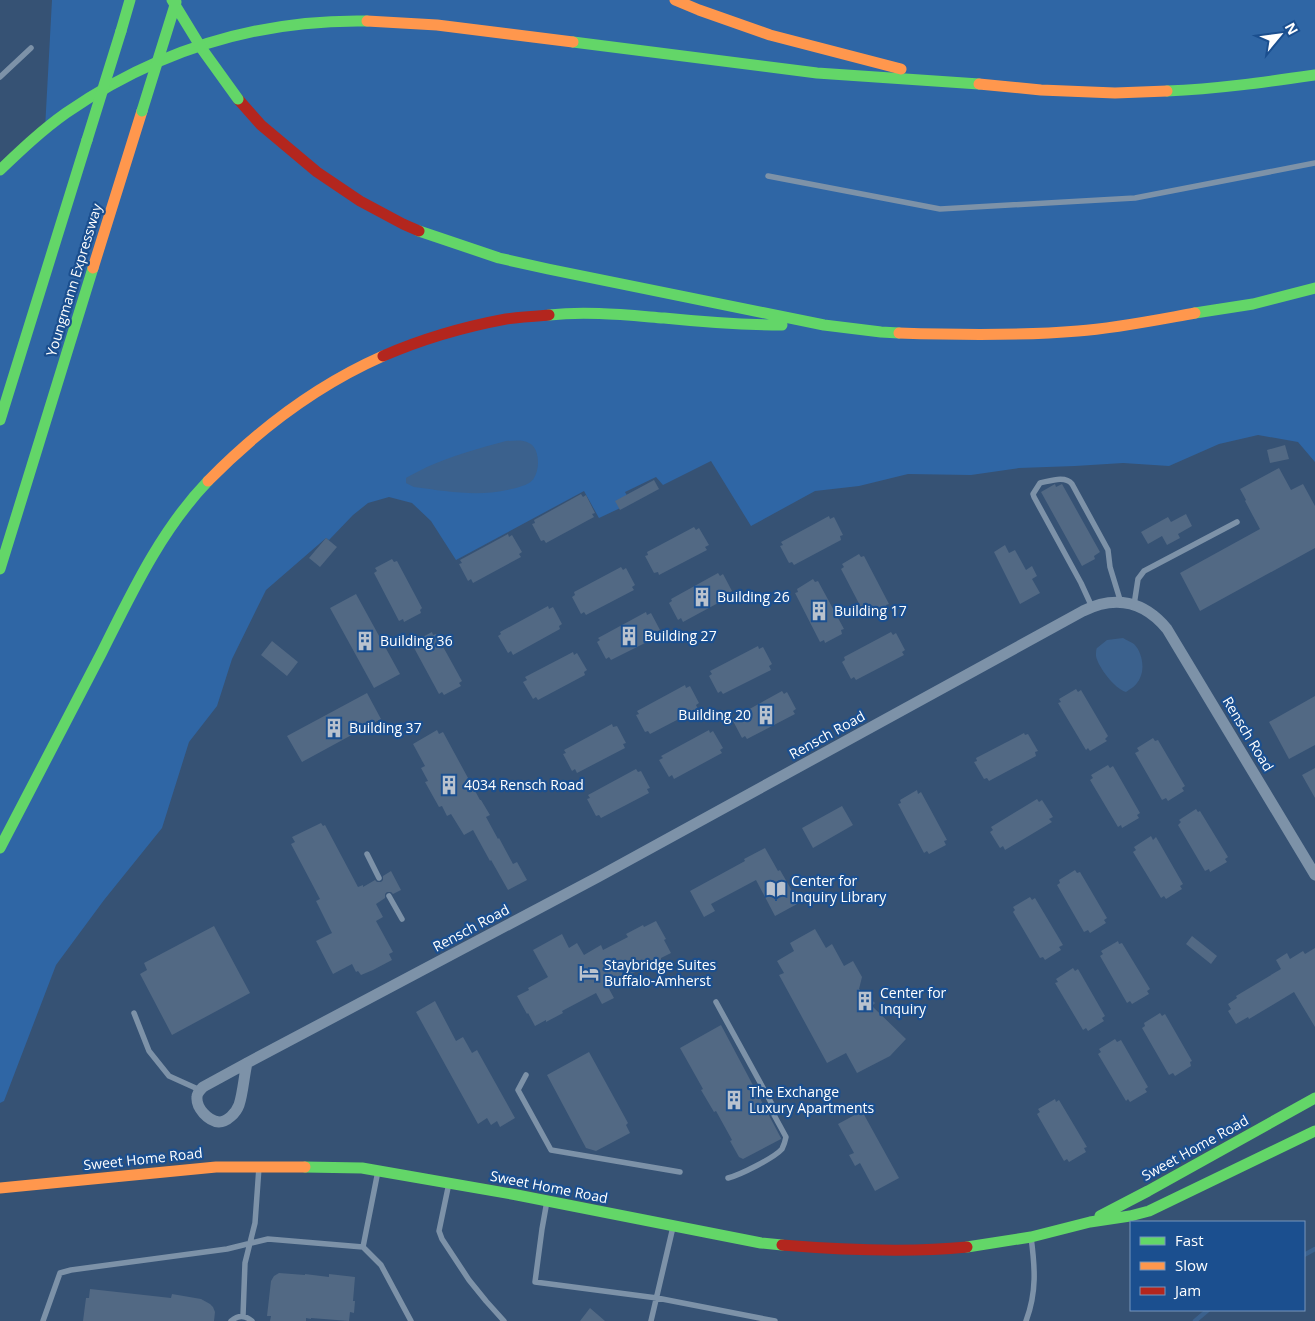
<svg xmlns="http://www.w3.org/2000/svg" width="1315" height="1321" viewBox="0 0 1315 1321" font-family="'Open Sans',sans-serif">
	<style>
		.green { fill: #2f66a5 }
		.water { fill: #3b618d }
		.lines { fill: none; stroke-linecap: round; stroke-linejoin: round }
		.stream { stroke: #3b618d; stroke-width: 4.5 }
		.building { fill: #526984 }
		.lane { stroke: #7d92a8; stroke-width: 5.5 }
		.street { stroke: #7d92a8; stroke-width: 11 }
		.fast { stroke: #63d668; stroke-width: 11 }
		.slow { stroke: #ff974d; stroke-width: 11 }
		.jam { stroke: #b3261e; stroke-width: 11 }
		.fast-bridge { stroke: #63d668; stroke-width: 11 }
		.labels { text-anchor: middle; stroke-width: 4.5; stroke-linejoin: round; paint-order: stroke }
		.street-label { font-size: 14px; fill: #fff; stroke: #1b4f8f }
		.poi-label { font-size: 14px; fill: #fff; stroke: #1b4f8f; text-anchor: start }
	</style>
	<rect width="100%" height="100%" fill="#365274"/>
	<path class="green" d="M52 0H1315V462L1298 442 1258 435 1219 444 1169 466 1123 463 1075 466 1019 468 971 475 908 474 859 486 815 491 751 526 711 461 663 485 656 477 625 492 631 503 599 518 584 491 456 560 431 521 412 503 389 497 368 503 353 515 329 540 326 538 266 590 232 659 217 706 189 742 162 828 104 900 56 965 4 1101 0 1103V170L45 129Z"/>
	<path class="water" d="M506 441C513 441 522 439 529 443 540 448 540 469 534 478 532 482 526 485 522 486 517 488 512 489 507 490 476 497 445 491 414 487L406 483V478C412 474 420 471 427 467 452 456 479 448 506 441Z
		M1123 638C1126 640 1131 642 1134 644 1142 652 1145 668 1140 678 1137 685 1132 688 1126 692 1115 689 1098 667 1096 656 1096 654 1096 649 1097 648L1107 640Z"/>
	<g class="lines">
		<path class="stream" d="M1304 1255 1315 1249
			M1195 1321 1208 1310"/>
	</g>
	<path class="building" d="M1285 445 1289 459 1270 463 1267 450Z
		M1279 468 1291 490 1303 484 1315 506V548L1200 611 1180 573 1260 529 1245 501 1246 500 1240 489Z
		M654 480 659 489 620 510 615 501Z
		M1055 484 1056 487 1062 484 1100 552 1094 556 1095 559 1082 566 1041 492Z
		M581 494 583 497 586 495 595 513 592 514 594 517 546 543 544 540 541 541 532 524 535 523 534 520Z
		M1186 514 1192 526 1178 534 1180 538 1167 545 1162 536 1148 544 1141 532 1168 517 1171 522Z
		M829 516 830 519 834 517 843 535 840 536 841 540 794 565 792 562 789 563 780 546 783 545 781 542Z
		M694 527 696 530 699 528 709 545 705 547 707 550 659 575 658 572 654 573 645 556 648 555 647 552Z
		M508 534 509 537 512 535 522 552 519 554 521 557 473 583 471 579 468 581 459 564 462 563 460 560Z
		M326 538 337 547 320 567 309 558Z
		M1005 545 1009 553 1015 550 1026 570 1032 566 1037 576 1032 579 1040 593 1020 604 994 552Z
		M859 554 861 557 864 556 889 604 886 605 888 609 871 618 869 615 866 617 841 569 844 567 842 564Z
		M392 559 394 562 397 561 422 608 420 610 421 613 404 622 403 619 399 621 374 573 377 571 375 568Z
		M621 567 623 570 626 568 635 585 632 587 634 590 586 615 584 612 581 614 572 597 575 595 574 592Z
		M718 573 720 576 723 574 732 591 729 593 731 596 683 622 681 618 678 620 669 603 672 601 671 599Z
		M813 579 815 582 818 581 844 629 841 630 842 634 825 643 824 640 820 642 795 593 798 592 797 589Z
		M356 594 400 674 374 688 330 608Z
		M548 606 549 609 553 607 562 624 559 626 560 629 513 655 511 651 508 653 498 636 501 634 500 632Z
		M646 612 647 615 651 613 660 630 657 632 659 636 611 660 609 657 606 659 597 642 600 640 598 638Z
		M432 632 433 635 436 634 462 681 459 683 461 686 444 695 442 692 439 694 413 646 417 644 415 641Z
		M891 632 893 635 896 633 905 650 902 652 904 655 856 680 854 677 851 679 842 662 845 660 844 657Z
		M272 641 298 662 287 676 261 655Z
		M758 646 759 649 763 647 772 664 769 666 771 670 723 694 721 691 718 693 709 676 712 674 710 671Z
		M573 652 574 655 577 653 587 670 584 672 585 675 538 700 536 697 533 699 523 682 527 680 525 677Z
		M685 685 686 688 690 686 699 703 696 705 698 709 650 734 648 731 645 732 636 715 639 714 637 711Z
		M1076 689 1078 692 1081 690 1108 736 1105 739 1107 741 1090 751 1088 748 1086 750 1058 703 1061 702 1059 699Z
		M782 691 784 694 787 692 796 709 793 711 795 714 747 739 745 736 742 738 733 721 736 719 735 717Z
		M367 693 381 719 302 762 287 736Z
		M1315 696V745L1289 759 1269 722Z
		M612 724 613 727 617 726 626 743 623 744 625 748 577 773 575 769 572 771 563 754 566 753 564 750Z
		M437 730 439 734 443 732 480 800H481L490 815 486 817 498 839 499 838 513 864 517 862 527 880 508 890 491 860 490 861 473 830 464 835 451 814 447 816 442 806 439 807 425 782 428 781 421 768 425 766 413 744Z
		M709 730 710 733 713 731 723 748 720 750 722 753 674 779 672 775 669 777 659 760 663 758 661 756Z
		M1024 733 1025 735 1028 734 1038 751 1035 752 1036 756 989 781 987 778 984 779 974 762 977 761 976 758Z
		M1153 738 1155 741 1158 740 1185 786 1182 788 1184 791 1168 801 1166 798 1162 800 1135 753 1139 751 1137 748Z
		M1108 765 1110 768 1113 766 1140 813 1137 815 1139 818 1122 828 1121 825 1118 827 1090 780 1093 778 1091 775Z
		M1315 768V798L1302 775Z
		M636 769 638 772 641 771 650 788 647 789 649 793 601 818 599 815 596 816 587 799 590 798 588 795Z
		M917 790 918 794 921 792 947 840 944 841 946 845 929 854 927 851 924 853 898 804 901 803 900 800Z
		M1037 799 1039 802 1042 800 1053 817 1049 819 1052 822 1005 850 1003 846 1000 848 990 832 993 830 991 827Z
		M842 806 853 825 813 848 802 828Z
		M1196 809 1198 812 1200 811 1228 857 1225 859 1227 862 1210 872 1209 869 1205 871 1178 825 1181 822 1179 820Z
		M321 823 323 826 325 825 358 887 363 885V887L375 880 377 882H381L383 880V876L391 871 401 890 393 894 391 892H387L385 894V898L376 904 383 917 376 921 393 952 389 954 392 960 373 970 361 975 358 971 356 972 352 964 333 974 316 941 332 933 316 901 320 899 291 844 295 842 292 837Z
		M1151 836 1153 840 1156 837 1183 884 1180 886 1182 889 1166 899 1164 896 1161 898 1133 852 1136 850 1134 847Z
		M765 848 778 871 780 870 799 903 775 916 756 880 711 904 715 911 704 917 690 891 745 861 744 859Z
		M1075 870 1077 873 1080 872 1107 918 1104 920 1106 923 1090 933 1088 930 1084 932 1057 885 1060 883 1059 880Z
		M1030 897 1032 900 1035 898 1063 945 1059 947 1061 950 1045 960 1043 957 1040 958 1013 912 1015 910 1013 907Z
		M656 921 666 939 664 940 671 953 661 958V960L645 969 644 967 608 987 614 998 602 1004 596 993 562 1011 563 1013 546 1022V1020L535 1026 528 1013 527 1014 517 996 529 990 528 988 548 977 533 950 562 934 569 948 577 943 584 955 601 945 603 950 628 937 626 934 643 925 644 927Z
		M214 926 250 993 172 1035 140 974 147 970 144 963Z
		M815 929 826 948 832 944 844 966 853 961 862 977 859 989 875 1003 872 1006 906 1039 890 1056 857 1073 846 1053 827 1063 779 975 784 973 777 961 794 951 790 943Z
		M1192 936 1217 956 1211 964 1186 944Z
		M1118 941 1119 944 1122 943 1150 989 1147 991 1149 994 1132 1004 1130 1001 1127 1003 1100 956 1103 954 1101 951Z
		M1315 948V1027L1294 992 1249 1019 1248 1017 1236 1024 1228 1011 1231 1009 1228 1004 1237 998 1236 996 1281 969 1276 960 1287 953 1290 959 1303 951 1305 954Z
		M1073 968 1075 971 1078 969 1105 1016 1102 1018 1104 1021 1088 1031 1086 1028 1083 1030 1055 983 1058 982 1056 979Z
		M435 1001 456 1041 463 1037 472 1053 477 1050 515 1118 500 1127 497 1121 491 1125 487 1118 478 1124 416 1012Z
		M1160 1013 1162 1016 1165 1014 1192 1061 1190 1062 1191 1066 1175 1076 1173 1073 1169 1075 1142 1028 1145 1026 1144 1023Z
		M721 1025 781 1138V1139L743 1159 739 1157 730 1141 732 1140 716 1111 714 1112 701 1090 703 1089 680 1048Z
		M1115 1039 1117 1042 1121 1040 1148 1087 1145 1089 1147 1092 1130 1102 1128 1099 1126 1101 1098 1054 1101 1052 1099 1049Z
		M589 1052 628 1123 626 1125 630 1133 596 1151 586 1148 547 1075Z
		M1055 1099 1056 1102 1059 1100 1087 1147 1084 1148 1086 1152 1069 1162 1067 1159 1064 1161 1037 1114 1040 1112 1038 1109Z
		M862 1111 899 1178 875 1191 860 1163 855 1166 849 1155 854 1153 838 1124Z
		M279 1273 305 1275V1274L329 1277V1274L355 1277 353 1301H355L354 1313 350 1312 349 1321 311 1318V1319L306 1318V1321H270L271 1316H267L271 1281 274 1276Z
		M90 1289 171 1298 172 1294 201 1299 210 1304 213 1307 215 1312 214 1321H83L86 1298H89Z
		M590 1308 605 1321H580Z"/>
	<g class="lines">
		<path class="lane" d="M0 77 31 48
			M768 176 940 209 1135 198 1315 163
			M1134 605 1138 579 1144 571 1237 522
			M1092 607 1081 583 1034 497 1033 494 1040 483C1050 481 1065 475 1072 484L1108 550 1110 567 1121 603
			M367 854 379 878
			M389 896 402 919
			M716 1002 773 1106 774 1115 786 1137C785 1142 784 1145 782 1149 774 1158 740 1175 728 1178
			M134 1013 149 1051 169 1076 200 1090
			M526 1075 518 1090 551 1150 680 1172
			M449 1183 439 1231 442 1239 469 1280 486 1301 504 1321
			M547 1201 542 1229 535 1282 657 1298 775 1321
			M363 1247 378 1171
			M243 1316 245 1263 255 1223 259 1167
			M43 1321 60 1273 71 1270 227 1249 268 1239 363 1247 381 1265 411 1321
			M231 1321C238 1315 245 1315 252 1321
			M651 1321 673 1227
			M1026 1321C1037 1292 1035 1267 1031 1237"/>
		<path class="street" d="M247 1063C244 1076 243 1093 239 1105 236 1113 227 1122 219 1122 208 1121 196 1108 197 1097 197 1093 200 1090 203 1087L247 1063 598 877 1083 611C1115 595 1144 601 1167 629L1315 875"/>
		<path class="fast" d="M121 31 130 0
			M573 42 817 73 979 84
			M1167 91C1217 89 1266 82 1315 75
			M0 170C21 150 42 130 66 113 156 51 257 19 367 21
			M419 231 499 258 548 269 824 325 881 332 899 333
			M1195 313 1253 304 1315 288
			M549 315C587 311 625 315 664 318 703 322 742 325 782 325
			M0 420 87 140
			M0 569 93 268
			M0 848C34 783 68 717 102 652 132 592 161 530 208 481
			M305 1167 362 1168 517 1195 761 1243 782 1245
			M1100 1216 1148 1191 1315 1098
			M967 1247 1031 1237 1090 1222 1130 1216 1149 1211 1315 1131"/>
		<path class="slow" d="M675 0 699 10 770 35 901 69
			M367 21 437 25 573 42
			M979 84 1041 90 1115 93 1167 91
			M93 268 142 111
			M899 333C959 335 1019 336 1078 331 1117 328 1156 320 1195 313
			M208 481C259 429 315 386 383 356
			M0 1188 216 1167H305"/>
		<path class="jam" d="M238 99 261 125 317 172 360 201 403 224 419 231
			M383 356C422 339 463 327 506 319 520 317 535 316 549 315
			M782 1245C843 1250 906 1253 967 1247"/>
		<path class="fast-bridge" d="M172 0 202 49 238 99
			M142 111 176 2
			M87 140 121 31"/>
	</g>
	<defs>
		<symbol id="building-bare" viewBox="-9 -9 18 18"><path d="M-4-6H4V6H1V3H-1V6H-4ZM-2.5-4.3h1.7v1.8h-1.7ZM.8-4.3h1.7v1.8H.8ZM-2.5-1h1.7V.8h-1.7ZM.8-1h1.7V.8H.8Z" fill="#b9c2ce" stroke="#1b4f8f" stroke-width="2.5" paint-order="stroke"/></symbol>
		<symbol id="library-bare" viewBox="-9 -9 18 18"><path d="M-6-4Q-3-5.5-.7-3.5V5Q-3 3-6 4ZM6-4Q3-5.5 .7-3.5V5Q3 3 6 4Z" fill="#b9c2ce" stroke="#1b4f8f" stroke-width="2.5" paint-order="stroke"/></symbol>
		<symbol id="hotel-bare" viewBox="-9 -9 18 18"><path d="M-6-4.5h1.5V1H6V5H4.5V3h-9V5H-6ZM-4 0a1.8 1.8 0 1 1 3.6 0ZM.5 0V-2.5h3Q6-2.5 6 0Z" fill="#b9c2ce" stroke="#1b4f8f" stroke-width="2.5" paint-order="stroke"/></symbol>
	</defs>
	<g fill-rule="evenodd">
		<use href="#building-bare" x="688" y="583" width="28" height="28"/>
		<use href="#building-bare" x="805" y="597" width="28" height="28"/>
		<use href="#building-bare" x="615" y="622" width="28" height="28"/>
		<use href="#building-bare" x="351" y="627" width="28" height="28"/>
		<use href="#building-bare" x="752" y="701" width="28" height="28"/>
		<use href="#building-bare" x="320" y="714" width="28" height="28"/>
		<use href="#building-bare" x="435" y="771" width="28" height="28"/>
		<use href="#library-bare" x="762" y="875" width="28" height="28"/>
		<use href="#hotel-bare" x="575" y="959" width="28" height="28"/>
		<use href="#building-bare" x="851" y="987" width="28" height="28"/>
		<use href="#building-bare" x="720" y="1086" width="28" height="28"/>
	</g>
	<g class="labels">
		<g class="street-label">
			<text transform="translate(74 280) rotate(-73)" y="5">Youngmann Expressway</text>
			<text transform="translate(1248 734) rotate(59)" y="5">Rensch Road</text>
			<text transform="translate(827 735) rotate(-29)" y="5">Rensch Road</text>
			<text transform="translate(471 928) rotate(-28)" y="5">Rensch Road</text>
			<text transform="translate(1195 1148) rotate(-29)" y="5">Sweet Home Road</text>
			<text transform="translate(143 1159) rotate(-6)" y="5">Sweet Home Road</text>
			<text transform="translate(549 1187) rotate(11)" y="5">Sweet Home Road</text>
		</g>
		<g class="poi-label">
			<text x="717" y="602">Building 26</text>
			<text x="834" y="616">Building 17</text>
			<text x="644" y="641">Building 27</text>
			<text x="380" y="646">Building 36</text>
			<text x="751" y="720" text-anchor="end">Building 20</text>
			<text x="349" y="733">Building 37</text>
			<text x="464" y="790">4034 Rensch Road</text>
			<text x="791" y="886">Center for<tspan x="791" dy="16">Inquiry Library</tspan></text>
			<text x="604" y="970">Staybridge Suites<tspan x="604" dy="16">Buffalo-Amherst</tspan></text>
			<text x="880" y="998">Center for<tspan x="880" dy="16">Inquiry</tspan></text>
			<text x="749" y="1097">The Exchange<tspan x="749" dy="16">Luxury Apartments</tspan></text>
		</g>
	</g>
	<rect x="1130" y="1221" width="175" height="90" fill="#1b4f8f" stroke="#7695bc"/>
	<rect x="1140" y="1237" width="25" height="8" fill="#63d668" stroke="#7695bc"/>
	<text x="1175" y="1246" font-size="15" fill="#ffffff">Fast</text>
	<rect x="1140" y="1262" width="25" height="8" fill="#ff974d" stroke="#7695bc"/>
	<text x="1175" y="1271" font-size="15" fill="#ffffff">Slow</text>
	<rect x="1140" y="1287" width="25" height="8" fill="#b3261e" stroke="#7695bc"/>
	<text x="1175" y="1296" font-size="15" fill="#ffffff">Jam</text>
	<g transform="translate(1280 35) rotate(61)" stroke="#1b4f8f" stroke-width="4" paint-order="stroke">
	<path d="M0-4L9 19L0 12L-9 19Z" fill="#ffffff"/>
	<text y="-8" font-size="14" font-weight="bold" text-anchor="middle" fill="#ffffff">N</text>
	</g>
</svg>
